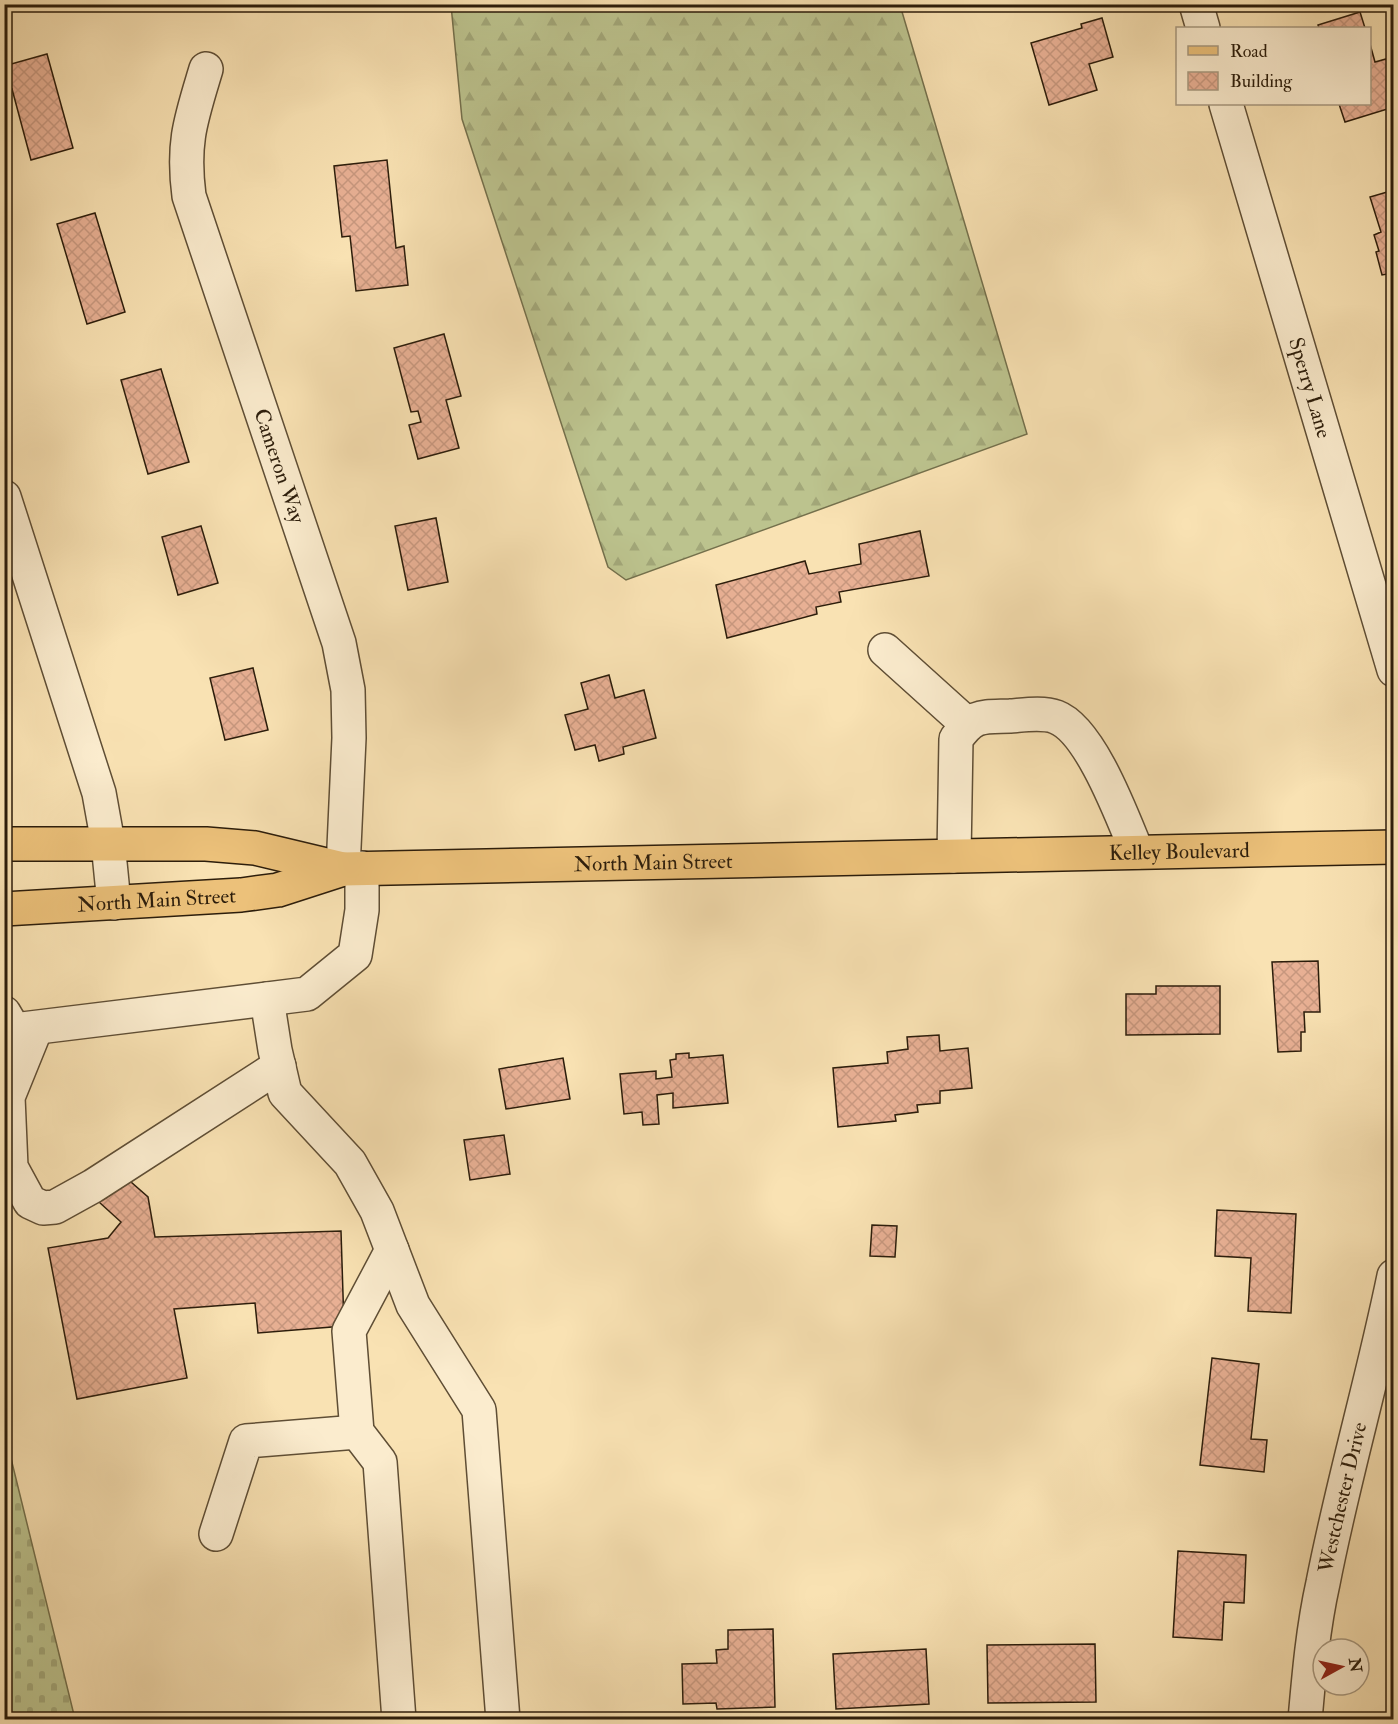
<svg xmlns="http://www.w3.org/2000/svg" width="1398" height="1724" viewBox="0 0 1398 1724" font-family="'IM FELL Double Pica',serif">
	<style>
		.forest { fill: url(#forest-firs); stroke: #74704c; stroke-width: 1.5 }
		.cemetery { fill: url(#cemetery-stones); stroke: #74704c; stroke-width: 1.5 }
		.building { fill: url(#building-cross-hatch); stroke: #2c1d0b; stroke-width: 1.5 }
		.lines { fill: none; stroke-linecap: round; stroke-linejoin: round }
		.minor-casing { stroke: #5f4e35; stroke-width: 36 }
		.major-casing { stroke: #2c1d0b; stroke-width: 36 }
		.minor { stroke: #fbecce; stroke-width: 33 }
		.major { stroke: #ecc17a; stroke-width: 33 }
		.labels { text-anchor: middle; stroke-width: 6; stroke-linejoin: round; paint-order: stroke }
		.street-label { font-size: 21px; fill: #2c1d0b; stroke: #fbecce }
	</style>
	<defs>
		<pattern id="forest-firs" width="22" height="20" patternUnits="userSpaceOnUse" patternTransform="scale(1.5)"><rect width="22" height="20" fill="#bcc38e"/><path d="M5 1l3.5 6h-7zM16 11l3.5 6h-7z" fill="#a2a779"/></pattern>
		<pattern id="cemetery-stones" width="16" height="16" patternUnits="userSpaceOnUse" patternTransform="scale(1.5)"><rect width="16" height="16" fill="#bcc38e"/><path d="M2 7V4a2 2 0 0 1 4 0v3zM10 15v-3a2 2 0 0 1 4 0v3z" fill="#a2a779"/></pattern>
		<pattern id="building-cross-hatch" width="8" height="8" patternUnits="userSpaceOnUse" patternTransform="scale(1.5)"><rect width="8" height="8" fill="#e8b094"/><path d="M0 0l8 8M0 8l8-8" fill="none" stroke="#c7977e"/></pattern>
	</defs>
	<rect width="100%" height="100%" fill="#f9e2b3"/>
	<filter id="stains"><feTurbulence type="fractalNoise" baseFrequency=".00333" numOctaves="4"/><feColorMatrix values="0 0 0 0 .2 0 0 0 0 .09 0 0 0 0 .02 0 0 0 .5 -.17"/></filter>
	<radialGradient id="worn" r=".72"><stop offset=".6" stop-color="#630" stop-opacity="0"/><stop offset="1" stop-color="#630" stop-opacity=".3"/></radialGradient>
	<path class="forest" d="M451 5H900L1027 434 626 580 608 567 462 119Z"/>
	<path class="cemetery" d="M5 1434 75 1719H5Z"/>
	<path class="building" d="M1360 12 1365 28H1319L1318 25Z
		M1102 18 1113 57 1089 64 1097 90 1049 105 1031 43 1082 28 1081 24Z
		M1370 44 1375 62 1386 59 1394 82V107L1345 122 1339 104H1370Z
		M47 54 73 148 31 160 12 89 4 91V66Z
		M387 160 396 248 404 246 408 285 356 291 350 236 342 237 334 166Z
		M1394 190V290L1392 291 1387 274 1382 275 1376 252 1379 251 1374 235 1381 232 1370 197Z
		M95 213 125 312 87 324 57 224Z
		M444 334 461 396 446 400 459 448 418 459 409 425 421 422 418 411 411 412 394 348Z
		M161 369 189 462 148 474 121 380Z
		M436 518 448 582 408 590 395 526Z
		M201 526 218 583 178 595 162 537Z
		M920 531 929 576 839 592 841 602 816 607 817 614 727 638 716 585 805 561 809 574 861 564 859 544Z
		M253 668 268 730 225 740 210 678Z
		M609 675 615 698 644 690 656 738 623 747 624 754 599 761 595 745 575 750 565 715 588 709 581 683Z
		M1318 961 1320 1012H1304L1305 1032H1301V1051L1278 1052 1272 962Z
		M1156 986H1220V1034L1126 1035V994H1156Z
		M939 1035 940 1051 968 1048 972 1088 940 1091V1103L917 1105 918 1112 895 1115 896 1121 838 1127 833 1068 888 1063 887 1052 908 1049 907 1037Z
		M689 1053V1058L723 1055 728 1103 673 1108V1093L657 1095 659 1124 643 1125 642 1112 624 1114 620 1074 656 1071V1079L672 1077 670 1060 676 1059V1054Z
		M563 1058 570 1099 506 1109 499 1069Z
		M504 1135 510 1174 470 1180 464 1140Z
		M123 1175 148 1197 155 1237 341 1231 344 1326 258 1333 255 1303 174 1309 187 1378 77 1399 48 1248 108 1238 121 1222 99 1202Z
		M1217 1210 1296 1214 1291 1313 1248 1311 1251 1258 1215 1256Z
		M872 1225 897 1226 895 1257 870 1256Z
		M1212 1358 1259 1364 1251 1439 1267 1440 1264 1472 1200 1465Z
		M1178 1551 1246 1555 1244 1603 1224 1602 1222 1640 1173 1637Z
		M773 1629 775 1707 717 1709 716 1703 683 1704 682 1664 717 1663 716 1650 728 1649V1630Z
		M1095 1644 1096 1702 988 1703 987 1645Z
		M926 1649 929 1704 836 1709 833 1654Z"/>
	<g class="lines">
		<defs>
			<g id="minor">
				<path d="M1196 4 1203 28"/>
				<path id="s1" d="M206 69C191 119 182 142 189 196L339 643 348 690 349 738 343 869"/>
				<path id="s2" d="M1226 104 1394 670"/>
				<path d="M4 497 99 793 108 843 114 903"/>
				<path d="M885 650 967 724"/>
				<path d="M954 856 956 739C974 714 981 717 1010 716 1024 715 1043 712 1056 717 1091 730 1123 819 1137 852"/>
				<path d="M267 999 275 1050 285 1093 350 1163 377 1211 413 1305 479 1410 503 1720"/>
				<path d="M4 1013 14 1030 307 994 355 955 362 910V868"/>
				<path d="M36 1028 8 1097 11 1167 30 1202 43 1208 55 1207 93 1186 279 1066"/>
				<path d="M392 1250 349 1331 357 1432 380 1462 399 1720"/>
				<path d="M216 1534 246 1441 357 1432"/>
				<path id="s3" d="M1305 1720C1309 1674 1313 1628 1323 1583 1343 1480 1373 1379 1394 1276"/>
			</g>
			<g id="major">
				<path id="s4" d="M4 844H206L255 848 343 869 1394 847"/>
				<path id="s5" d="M4 909 241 895 278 890 343 869"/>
			</g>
		</defs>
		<use href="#minor" class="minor-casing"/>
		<use href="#major" class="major-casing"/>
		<use href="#minor" class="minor"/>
		<use href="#major" class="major"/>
	</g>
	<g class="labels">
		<g class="street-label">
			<text dy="7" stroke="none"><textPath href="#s2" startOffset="296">Sperry Lane</textPath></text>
			<text dy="7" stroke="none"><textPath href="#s1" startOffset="414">Cameron Way</textPath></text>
			<text dy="7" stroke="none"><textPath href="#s4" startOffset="1178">Kelley Boulevard</textPath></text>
			<text dy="7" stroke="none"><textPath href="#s4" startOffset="652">North Main Street</textPath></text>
			<text dy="7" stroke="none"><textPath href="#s5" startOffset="153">North Main Street</textPath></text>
			<text dy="7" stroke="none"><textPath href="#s3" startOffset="226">Westchester Drive</textPath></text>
		</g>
	</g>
	<rect width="1398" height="1724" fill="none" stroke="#f9e2b3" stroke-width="24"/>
	<rect x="6" y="6" width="1386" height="1712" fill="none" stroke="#2c1d0b" stroke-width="3"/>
	<rect x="12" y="12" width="1374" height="1700" fill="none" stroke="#2c1d0b" stroke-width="1.5"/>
	<rect x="1176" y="27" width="195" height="78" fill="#fbecce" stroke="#a89980" stroke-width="1.5"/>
	<rect x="1188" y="46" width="30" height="9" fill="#ecc17a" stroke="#a89980" stroke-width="1.5"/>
	<text x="1230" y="57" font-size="18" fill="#2c1d0b">Road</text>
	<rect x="1188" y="72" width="30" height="18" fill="url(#building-cross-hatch)" stroke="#a89980" stroke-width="1.5"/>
	<text x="1230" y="87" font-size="18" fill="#2c1d0b">Building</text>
	<g transform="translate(1341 1667) rotate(82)"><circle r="28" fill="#fbecce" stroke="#a89980" stroke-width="1.5"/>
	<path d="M0-4.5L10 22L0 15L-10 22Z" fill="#8f2418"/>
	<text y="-9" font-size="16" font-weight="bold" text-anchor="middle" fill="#2c1d0b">N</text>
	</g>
	<rect width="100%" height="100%" filter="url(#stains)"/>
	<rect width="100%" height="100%" fill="url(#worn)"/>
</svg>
